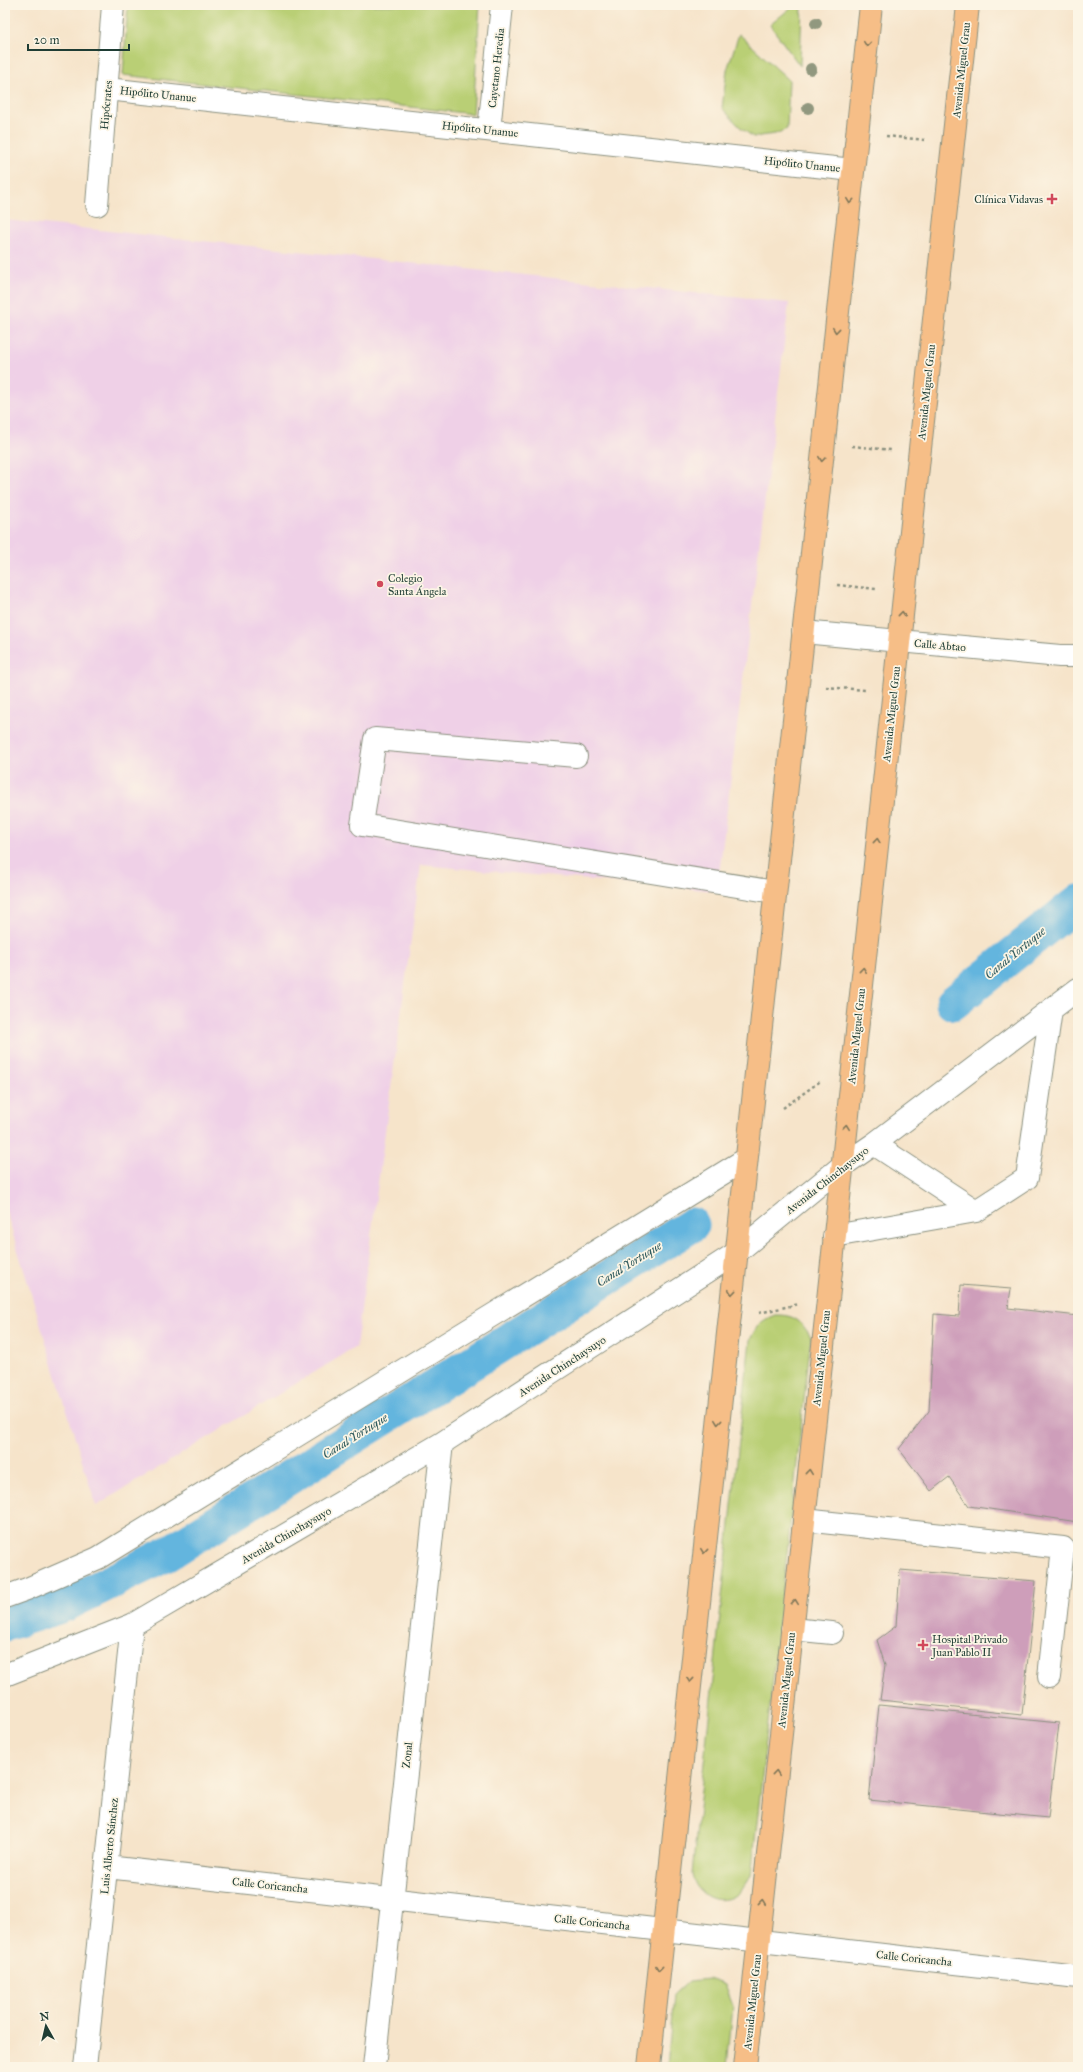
<svg xmlns="http://www.w3.org/2000/svg" width="1083" height="2072" viewBox="0 0 1083 2072" font-family="'IM FELL Great Primer',serif">
	<style>
		.built { fill: #efd0e7 }
		.green { fill: #b9cf74; stroke: #6c8654 }
		.lines { fill: none; stroke-linecap: round; stroke-linejoin: round }
		.canal { stroke: #63b5de; stroke-width: 35 }
		.building { fill: #ce9eba }
		.minor-casing { stroke: #8a907f; stroke-width: 24 }
		.major-casing { stroke: #8a907f; stroke-width: 24 }
		.path { stroke: #8a907f; stroke-width: 2.5; stroke-dasharray: 3 3; stroke-linecap: butt }
		.minor { stroke: #fff; stroke-width: 22 }
		.major { stroke: #f6be87; stroke-width: 22 }
		.tree { fill: #91987f }
		.oneway { stroke: #807759 }
		.poi-dot { fill: #d1495b; stroke: #fcf5e5; stroke-width: 1.5 }
		.labels { text-anchor: middle; stroke-width: 3.5; stroke-linejoin: round; paint-order: stroke }
		.street-label { font-size: 11px; fill: #1f3d34; stroke: #fcf5e5 }
		.poi-label { font-size: 11px; fill: #1f3d34; stroke: #fcf5e5; text-anchor: start }
		.water-label { font-size: 12px; font-style: italic; fill: #305b5e; stroke: #fcf5e5 }
	</style>
	<rect width="100%" height="100%" fill="#fcf5e5"/>
	<filter id="ink" filterUnits="userSpaceOnUse"><feTurbulence type="fractalNoise" baseFrequency=".025" numOctaves="2"/><feDisplacementMap in="SourceGraphic" scale="8" xChannelSelector="R" yChannelSelector="G"/><feConvolveMatrix kernelMatrix="1 2 1 2 8 2 1 2 1" color-interpolation-filters="sRGB"/></filter>
	<filter id="wash" filterUnits="userSpaceOnUse"><feTurbulence type="fractalNoise" baseFrequency=".012" numOctaves="4" result="noise"/><feDisplacementMap in="SourceGraphic" scale="16" xChannelSelector="R" yChannelSelector="G"/><feGaussianBlur stdDeviation="0.9" result="paint"/><feColorMatrix in="noise" values="0 0 0 0 0 0 0 0 0 0 0 0 0 0 0 0 0 1.4 0 .05"/><feComposite in="paint" operator="in"/></filter>
	<g filter="url(#wash)">
		<rect width="100%" height="100%" fill="#f6e4ca"/>
		<path class="built" d="M5 220 789 303 717 891 421 865 356 1347 96 1506 5 1208Z"/>
		<path class="green" d="M128 5H480L473 114 123 75Z
			M794 5H802L800 66 770 25Z
			M739 34 789 80 787 129 775 134 753 137 740 127 722 108 727 70Z
			M775 1315C795 1315 800 1320 811 1337L751 1876C746 1885 741 1892 732 1897 713 1906 694 1891 692 1873L750 1340C757 1325 760 1321 775 1315Z
			M708 1979 725 1985 733 2006 727 2067H667L674 1995 689 1981Z"/>
		<g class="lines">
			<path class="canal" d="M953 1003 1078 902
				M5 1624 66 1604 167 1554 692 1225"/>
		</g>
		<g id="blocks">
			<path class="building" d="M961 1285 1011 1289 1008 1308 1078 1316V1522L969 1506 949 1477 931 1491 899 1449 929 1411 934 1314 959 1316Z
				M900 1570 1036 1581 1022 1715 880 1700 885 1665 877 1640 896 1626Z
				M879 1705 1059 1723 1048 1818 869 1800Z"/>
		</g>
	</g>
	<g filter="url(#ink)">
		<use href="#blocks" fill-opacity="0" stroke="#8a907f" stroke-width="1"/>
		<g class="lines">
			<defs>
				<path id="minor" d="M107 89 853 170
					M489 130 502 5
					M97 205 113 5
					M803 632 1060 656H1078
					M576 756 375 739 362 825 775 892
					M874 1144 976 1211
					M834 1236 976 1211 1027 1178 1051 1010
					M804 1520 1063 1548 1049 1677
					M5 1597 27 1589 98 1558 746 1159
					M792 1629 832 1633
					M5 1675 132 1625 442 1443 736 1253 842 1166 874 1144 1078 989
					M107 1867 1078 1977
					M85 2067 132 1625
					M374 2067 442 1443"/>
				<path id="major" d="M649 2067 871 5
					M745 2067 968 5"/>
			</defs>
			<use href="#minor" class="minor-casing"/>
			<use href="#major" class="major-casing"/>
			<path class="path" d="M886 136 925 140
				M852 446 891 450
				M837 585 876 589
				M826 687 865 690
				M783 1108 822 1080
				M759 1313 799 1304"/>
			<use href="#minor" class="minor"/>
			<use href="#major" class="major"/>
		</g>
		<g class="tree">
			<circle cx="816" cy="23" r="6"/>
			<circle cx="811" cy="69" r="6"/>
			<circle cx="808" cy="108" r="6"/>
		</g>
		<defs><path id="oneway-chevron" d="M-2-3.5L2.5 0L-2 3.5" fill="none" stroke-width="1.6" stroke-linecap="round" stroke-linejoin="round"/></defs>
		<g class="oneway">
			<use href="#oneway-chevron" transform="translate(867 44) rotate(96)"/>
			<use href="#oneway-chevron" transform="translate(850 201) rotate(96)"/>
			<use href="#oneway-chevron" transform="translate(836 330) rotate(96)"/>
			<use href="#oneway-chevron" transform="translate(822 459) rotate(96)"/>
			<use href="#oneway-chevron" transform="translate(902 614) rotate(-84)"/>
			<use href="#oneway-chevron" transform="translate(877 841) rotate(-84)"/>
			<use href="#oneway-chevron" transform="translate(863 970) rotate(-84)"/>
			<use href="#oneway-chevron" transform="translate(846 1127) rotate(-84)"/>
			<use href="#oneway-chevron" transform="translate(732 1292) rotate(96)"/>
			<use href="#oneway-chevron" transform="translate(718 1422) rotate(96)"/>
			<use href="#oneway-chevron" transform="translate(809 1472) rotate(-84)"/>
			<use href="#oneway-chevron" transform="translate(704 1551) rotate(96)"/>
			<use href="#oneway-chevron" transform="translate(795 1602) rotate(-84)"/>
			<use href="#oneway-chevron" transform="translate(690 1680) rotate(96)"/>
			<use href="#oneway-chevron" transform="translate(776 1773) rotate(-84)"/>
			<use href="#oneway-chevron" transform="translate(762 1902) rotate(-84)"/>
			<use href="#oneway-chevron" transform="translate(659 1968) rotate(96)"/>
		</g>
	</g>
	<g class="poi-dot">
		<path d="M1050 193h4v4h4v4h-4v4h-4v-4h-4v-4h4z"/>
		<circle cx="380" cy="584" r="4"/>
		<path d="M921 1639h4v4h4v4h-4v4h-4v-4h-4v-4h4z"/>
	</g>
	<g class="labels">
		<g class="street-label">
			<text transform="translate(496 68) rotate(-84)" y="4">Cayetano Heredia</text>
			<text transform="translate(961 70) rotate(-84)" y="4">Avenida Miguel Grau</text>
			<text transform="translate(158 94) rotate(6)" y="4">Hipólito Unanue</text>
			<text transform="translate(106 105) rotate(-85)" y="4">Hipócrates</text>
			<text transform="translate(480 129) rotate(6)" y="4">Hipólito Unanue</text>
			<text transform="translate(802 164) rotate(6)" y="4">Hipólito Unanue</text>
			<text transform="translate(926 392) rotate(-84)" y="4">Avenida Miguel Grau</text>
			<text transform="translate(940 645) rotate(5)" y="4">Calle Abtao</text>
			<text transform="translate(891 714) rotate(-84)" y="4">Avenida Miguel Grau</text>
			<text transform="translate(856 1036) rotate(-84)" y="4">Avenida Miguel Grau</text>
			<text transform="translate(827 1180) rotate(-38)" y="4">Avenida Chinchaysuyo</text>
			<text transform="translate(821 1358) rotate(-84)" y="4">Avenida Miguel Grau</text>
			<text transform="translate(562 1366) rotate(-33)" y="4">Avenida Chinchaysuyo</text>
			<text transform="translate(286 1535) rotate(-30)" y="4">Avenida Chinchaysuyo</text>
			<text transform="translate(786 1680) rotate(-84)" y="4">Avenida Miguel Grau</text>
			<text transform="translate(407 1755) rotate(-84)" y="4">Zonal</text>
			<text transform="translate(109 1846) rotate(-84)" y="4">Luis Alberto Sánchez</text>
			<text transform="translate(270 1885) rotate(6)" y="4">Calle Coricancha</text>
			<text transform="translate(592 1922) rotate(6)" y="4">Calle Coricancha</text>
			<text transform="translate(914 1958) rotate(6)" y="4">Calle Coricancha</text>
			<text transform="translate(752 2002) rotate(-84)" y="4">Avenida Miguel Grau</text>
		</g>
		<g class="poi-label">
			<text x="1043" y="203" text-anchor="end">Clínica Vidavas</text>
			<text x="388" y="582">Colegio<tspan x="388" dy="13">Santa Ángela</tspan></text>
			<text x="932" y="1643">Hospital Privado<tspan x="932" dy="13">Juan Pablo II</tspan></text>
		</g>
		<g class="water-label">
			<text transform="translate(1015 953) rotate(-39)" y="4">Canal Yortuque</text>
			<text transform="translate(629 1264) rotate(-32)" y="4">Canal Yortuque</text>
			<text transform="translate(355 1436) rotate(-32)" y="4">Canal Yortuque</text>
		</g>
	</g>
	<rect width="1083" height="2072" fill="none" stroke="#fcf5e5" stroke-width="20"/>
	<g transform="translate(46 2026) rotate(352)" stroke="#fcf5e5" stroke-width="3" paint-order="stroke">
	<path d="M0-3L7 15L0 10L-7 15Z" fill="#1f3d34"/>
	<text y="-6" font-size="11" font-weight="bold" text-anchor="middle" fill="#1f3d34">N</text>
	</g>
	<path d="M28 44v6h101v-6" fill="none" stroke="#1f3d34" stroke-width="2"/>
	<text x="34" y="44" font-size="12" fill="#1f3d34" stroke="#fcf5e5" stroke-width="3" paint-order="stroke">20 m</text>
</svg>
